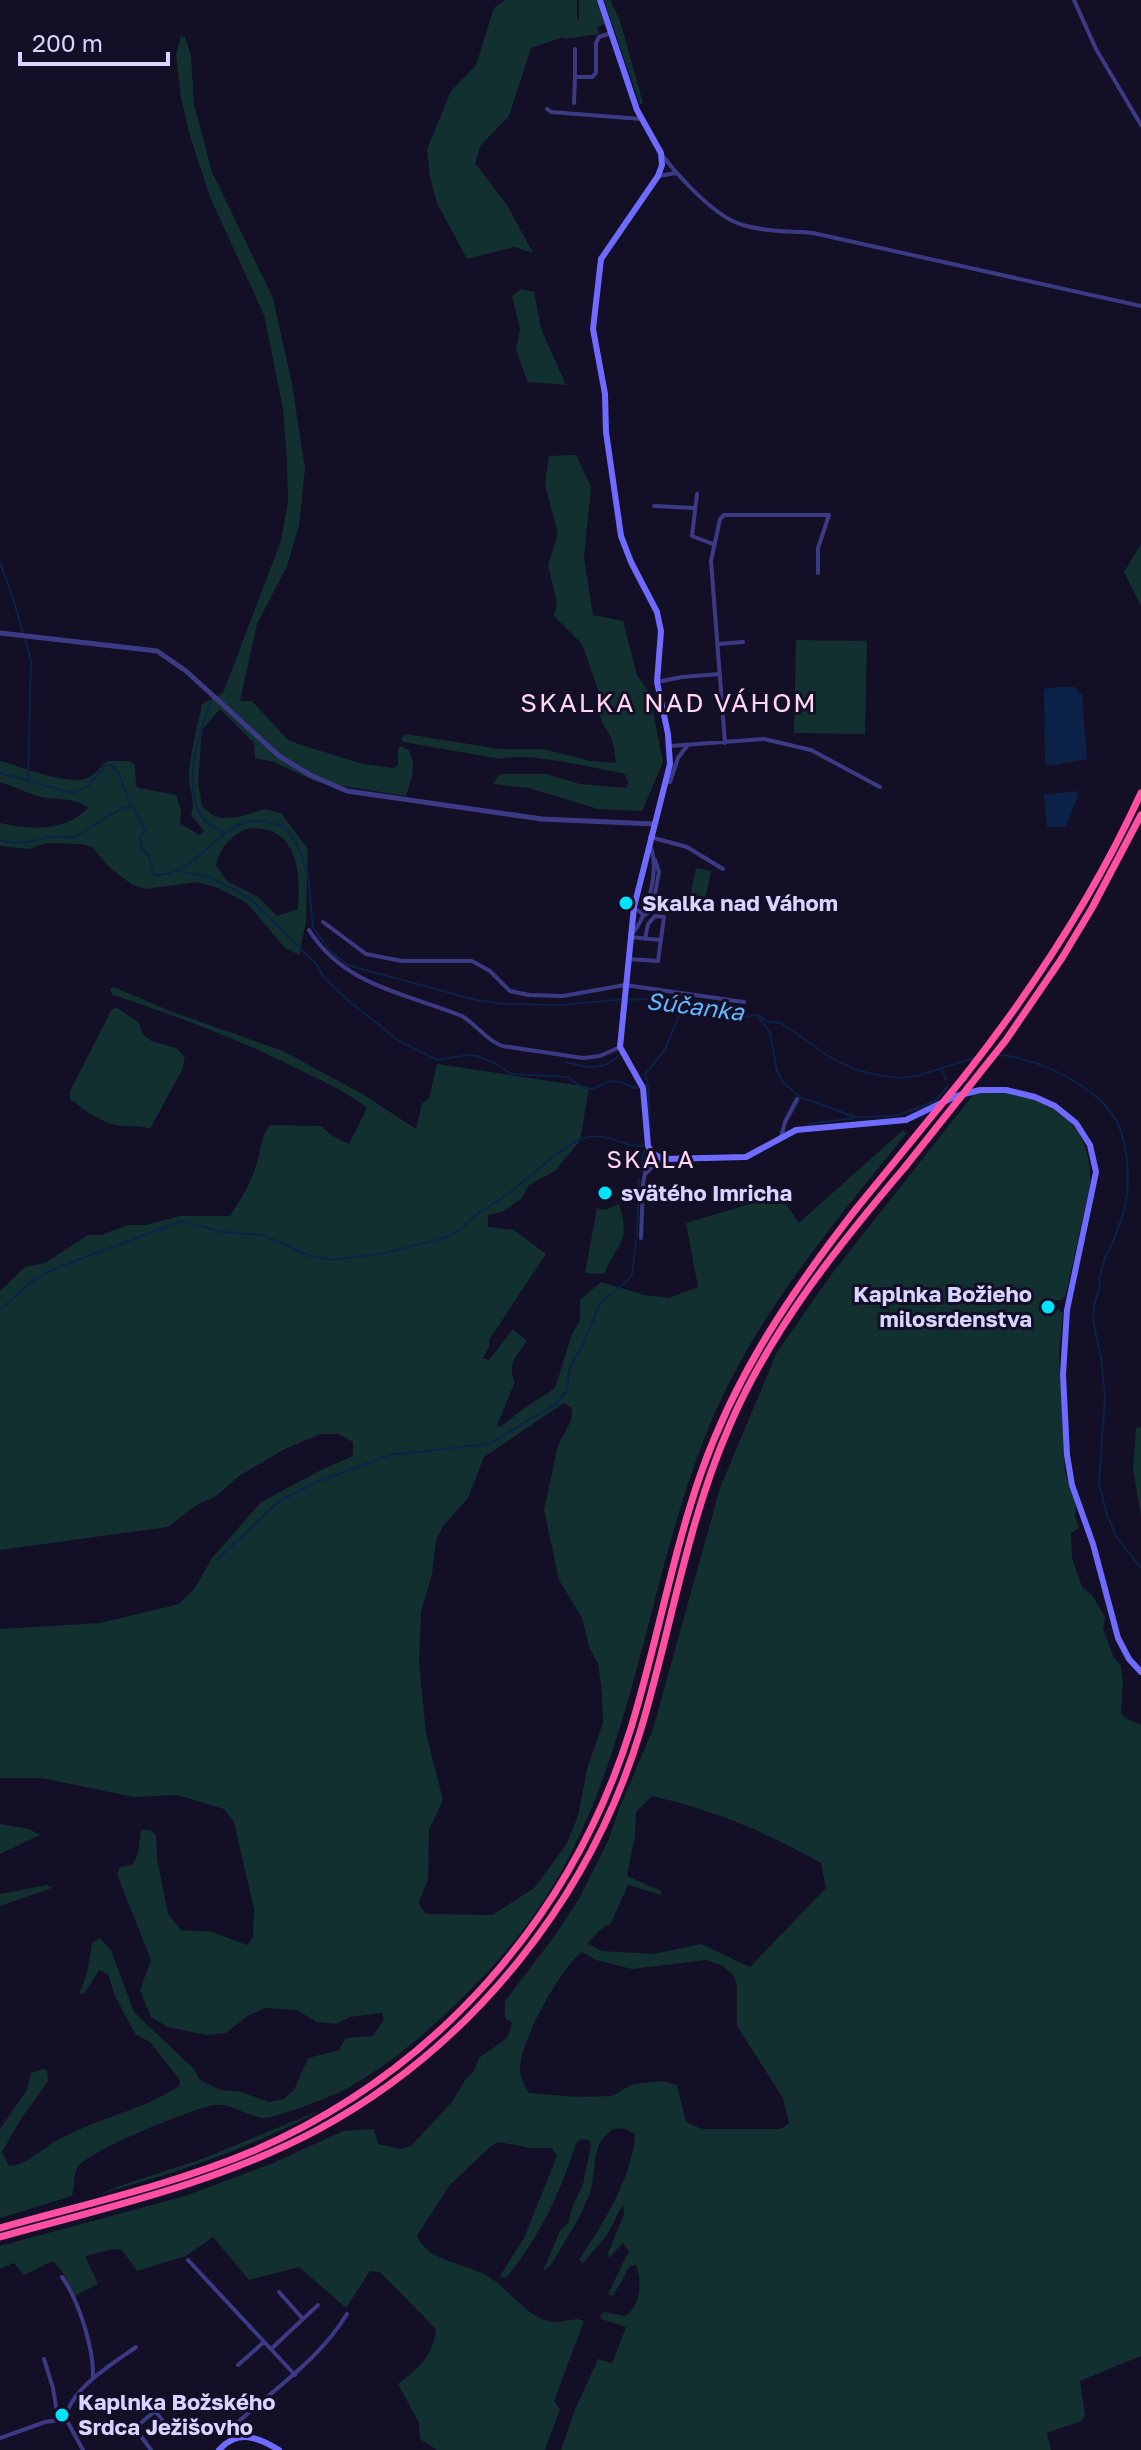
<svg xmlns="http://www.w3.org/2000/svg" width="1141" height="2450" viewBox="0 0 1141 2450" font-family="'Golos Text',sans-serif">
	<style>
		.green { fill: #12302f; fill-rule: evenodd }
		.water { fill: #0c2248 }
		.lines { fill: none; stroke-linecap: round; stroke-linejoin: round }
		.stream { stroke: #0c2248; stroke-width: 2 }
		.minor { stroke: #3d3a85; stroke-width: 4 }
		.tertiary { stroke: #3d3a85; stroke-width: 5 }
		.secondary { stroke: #6f6bff; stroke-width: 6 }
		.motorway { stroke: #ff4fa3; stroke-width: 7 }
		.motorway-bridge { stroke: #ff4fa3; stroke-width: 7 }
		.poi-dot { fill: #00e5ff; stroke: #130f26; stroke-width: 3 }
		.labels { text-anchor: middle; stroke-width: 6; stroke-linejoin: round; paint-order: stroke }
		.poi-label { font-size: 22px; font-weight: bold; fill: #d9d4ff; stroke: #130f26; text-anchor: start }
		.water-label { font-size: 24px; font-style: italic; fill: #62b6ff; stroke: #130f26 }
		.neighbourhood-label { font-size: 24px; letter-spacing: 2px; fill: #ffd6f0; stroke: #130f26 }
		.quarter-label { font-size: 26px; letter-spacing: 2px; fill: #ffd6f0; stroke: #130f26 }
	</style>
	<rect width="100%" height="100%" fill="#130f26"/>
	<path class="green" d="M505 0H577V19H579V0H596L605 24 597 27 599 34 564 39 563 37 531 48 509 116 481 145 475 163 507 205 533 253 514 247 467 259 437 203 430 177 427 149 451 91 476 65 494 8Z
		M604 0H610L620 21 643 103 640 104Z
		M181 36 185 37 191 56 194 104 212 172 273 298 292 384 305 469 299 525 287 566 257 624 240 701H252L288 740 298 744 363 764 394 768 398 766V748L401 746 409 750 413 762 412 776 406 796 317 782 274 762 255 758 254 743 220 709 202 730 198 782 202 806 212 815 222 818 238 817 265 809 281 813 308 849 306 922 299 955 284 947 247 903 218 888 197 882 146 889 131 884 109 867 92 847 81 844 46 843 29 849 0 846V823C30 830 65 832 88 808 75 796 54 801 37 796 25 792 13 786 0 782V761C20 766 67 786 87 778 94 776 101 766 107 761H130L135 765 136 785 139 788 176 795 181 809 180 824 200 835 204 831 191 815C196 801 189 790 189 776 190 752 197 728 202 704L223 693 281 541 288 501 287 461 283 409 264 315 210 197 190 136 181 98 176 55ZM252 828C258 829 266 829 271 831 300 842 300 884 298 909L277 916 258 897 227 881 216 866C219 848 234 831 252 828Z
		M521 289 534 292 541 329 566 385 528 382 516 350 520 329 512 296Z
		M576 455 591 487 584 557 593 615 623 621 637 675 649 692 663 762 642 811 598 809 529 788 493 784 500 774H546L580 784 626 788 629 783 624 773C594 769 528 751 501 759L403 742 401 738 406 734 500 749H543L591 761 616 763C615 755 614 743 610 736 603 723 595 713 601 698L582 644 554 616 557 603 548 565 558 533 545 485 549 456Z
		M1141 544V606L1124 572Z
		M796 640 867 641 865 734 794 733Z
		M696 868 711 871 705 900 690 897Z
		M114 987 170 1011 283 1051 364 1095 416 1129 422 1103 429 1099 437 1064 589 1087 580 1141 555 1171 529 1185 521 1199 502 1212 488 1215V1227L514 1230 546 1254 489 1340 490 1345 483 1358 489 1360 513 1329 527 1341C517 1355 506 1365 515 1382L497 1425 500 1427 523 1409 555 1388 572 1334 580 1320V1300L601 1282 644 1295 669 1298 698 1287 686 1223 780 1195 799 1223 903 1130 907 1133C832 1225 754 1317 708 1429 640 1596 633 1794 516 1939 475 1990 394 2069 333 2095 321 2100 275 2118 264 2118 248 2117 231 2103 215 2105 195 2107 85 2152 77 2168 73 2177 75 2187 72 2196L0 2218V2129L27 2090 31 2073 42 2069 47 2070 48 2081 21 2119 2 2152 9 2166C26 2166 42 2148 58 2140 97 2118 141 2111 179 2086L180 2080 150 2042 135 2034 115 1996 108 1974 99 1970 84 1994H79L87 1974 92 1943 100 1938 111 1950 134 2012 194 2069 200 2080 221 2090 241 2092 269 2102 284 2099 294 2090 308 2058 339 2050 346 2038 373 2036 384 2019 382 2013 350 2017 336 2024 317 2022 296 2010 265 2008 246 2017 226 2033 206 2035 168 2027 151 2017 140 1990 151 1960 117 1874 120 1867 132 1865 138 1854 141 1830H150L156 1835 157 1859 168 1914 181 1930 213 1932 247 1945 253 1937 254 1909 234 1822 224 1809 177 1795 134 1797 41 1778H0V1629L100 1623 179 1604 195 1588 212 1558 261 1502 321 1470 353 1456V1442L338 1434H320L283 1450 239 1476 216 1496 195 1506 168 1527 0 1550V1291L25 1267 45 1263 88 1235H101L128 1225H146L180 1216H230C241 1199 251 1183 257 1163 261 1150 261 1136 270 1125L321 1126 331 1135 349 1144 367 1108C350 1094 329 1084 308 1074 246 1042 180 1017 113 995L110 989ZM564 1403 572 1408 571 1421 558 1445 544 1510 559 1580 582 1618 590 1649 598 1663 602 1694 603 1723 587 1769 578 1816 566 1845 534 1888 493 1915 426 1914 418 1903 428 1880 429 1830 443 1800 426 1733 419 1663 421 1612 432 1574 436 1541 443 1526 468 1498 484 1457Z
		M117 1008 138 1022 143 1034 151 1041 176 1048 185 1057 182 1070 150 1129C140 1125 134 1127 124 1126 103 1125 86 1111 70 1099V1091L112 1009Z
		M981 1091C1042 1091 1094 1117 1090 1185L1066 1294 1062 1300H1050L1049 1307 1060 1310 1063 1314 1059 1352 1065 1472 1076 1505 1075 1516 1079 1528 1071 1533 1072 1558 1082 1587 1092 1595 1105 1617 1103 1629 1114 1658 1121 1665 1123 1682 1121 1713 1124 1717 1141 1725V2356L1080 2381 1085 2416 1081 2421 1047 2433 1051 2450H561L574 2412 598 2359 612 2363 626 2327 601 2319 600 2316 604 2312 626 2316C641 2305 642 2281 636 2265L630 2266 613 2296 608 2294 629 2251 623 2243 609 2258 608 2253 624 2215 623 2204 607 2235 583 2263 579 2260C602 2226 633 2176 635 2134 625 2128 616 2125 607 2134 591 2148 596 2176 590 2193 581 2218 564 2242 551 2265L543 2271 560 2231 568 2223 572 2208 583 2184 591 2146 589 2140 581 2139 576 2143C561 2192 539 2238 506 2278L500 2276 524 2238 557 2156 552 2148H531L498 2142 491 2146 449 2186 417 2236C427 2261 464 2263 486 2275 509 2288 526 2318 553 2322 564 2323 573 2316 584 2321L554 2401 560 2409 545 2450H437L420 2439 419 2423 398 2384C419 2368 433 2356 436 2329L380 2272 370 2271 346 2308 299 2267 249 2280 213 2237 186 2256 137 2271 122 2250 114 2249 85 2256 98 2284 75 2296 63 2273 53 2261 24 2275 14 2263 0 2269V2246L185 2196 273 2163 343 2131 374 2129 378 2144 402 2149 412 2145 452 2102 465 2080 474 2071 479 2058 508 2037 512 2023 505 2018V2001L556 1934 580 1897 608 1841 619 1809 653 1729 720 1488 777 1352 834 1271 973 1095ZM652 1796C716 1811 764 1831 821 1863L826 1888 750 1967 701 1944 654 1954 602 1951 587 1944 600 1930 611 1923 628 1885 661 1895V1891L627 1876 635 1836 636 1812ZM582 1952 596 1960 632 1969 706 1960 723 1966 734 1976 737 1986V2026L783 2098 789 2123 781 2129H702L686 2122 677 2085 663 2081 633 2084 612 2096 578 2097 529 2093C525 2085 520 2078 520 2069 520 2041 560 1969 582 1952Z
		M619 1204C631 1242 618 1242 604 1274L585 1273 597 1208 604 1210Z
		M1141 1427V1516L1133 1468 1136 1428Z
		M0 1824 29 1829 40 1835 0 1854Z
		M47 1885 52 1888 0 1906V1894Z
		M321 2110C251 2148 177 2173 100 2194L119 2186 202 2159Z"/>
	<path class="water" d="M1057 687H1074L1082 695 1087 759 1054 765 1045 764 1044 689Z
		M1076 791 1078 795 1066 827H1047L1044 795Z"/>
	<g class="lines">
		<path class="stream" d="M0 563 12 595 31 660 28 781
			M211 701C199 731 181 789 203 818 209 825 216 829 224 833
			M0 773 72 793 87 787 105 766 111 765 119 774 131 806
			M0 840C27 850 45 831 73 838L120 809 132 806 145 831 140 838 141 847 149 856 154 875C194 876 212 832 247 822 259 818 274 824 285 827L300 850 308 875 313 927 329 950 347 965 476 1000 504 1004 561 1005 615 1000 656 999 682 1010 742 1017 758 1015 766 1021 781 1023 833 1059 857 1070 878 1075 900 1078 920 1075 977 1057
			M179 871 211 878 248 897 317 965 324 978 349 1001 399 1041 437 1060 468 1055 477 1056 497 1064 511 1074 568 1077C601 1104 595 1076 620 1082 627 1084 630 1088 638 1088
			M758 1016 770 1033 777 1071 782 1081 800 1097 855 1117 896 1116 935 1101 947 1087
			M999 1055C1038 1058 1100 1087 1118 1124 1130 1150 1131 1194 1121 1220 1116 1232 1114 1245 1106 1254L1099 1279 1100 1287 1094 1305 1093 1320 1101 1358 1105 1397 1099 1484 1107 1515 1117 1538 1141 1568
			M566 1062C586 1068 603 1071 618 1056
			M942 1070 946 1080
			M648 1084 650 1133
			M645 1085 648 1084 645 1074 664 1051 681 1012
			M791 1115 800 1098
			M808 1124 854 1118
			M641 1169 644 1151
			M637 1236 639 1179
			M0 1310 31 1282 54 1269 182 1221 222 1232 263 1235 310 1256 332 1260 385 1253 451 1236C461 1230 466 1223 475 1216 485 1208 496 1203 506 1195 527 1181 565 1141 588 1137 607 1133 624 1147 643 1146
			M218 1559 278 1502 317 1482 390 1455 489 1444 554 1405 567 1391 570 1366 583 1345 600 1303 627 1281 632 1274 636 1242"/>
		<path class="minor" d="M1074 0 1096 49 1141 125
			M575 49V77H592L596 73V43L599 37 611 33
			M574 103 575 77
			M547 109 551 112 641 119
			M662 155C679 177 716 218 743 225 766 232 790 231 813 233L1141 306
			M659 176 676 173
			M697 494 692 536 713 544
			M654 506 695 508
			M718 644 743 642
			M657 682 682 677 720 674
			M725 743 711 561 720 519 724 515H829L818 548V573
			M670 746 764 739 811 750 880 787
			M667 781 670 782 678 758 687 746
			M650 837 687 847 723 869
			M636 909 644 915 652 910 659 872 655 860
			M323 922 366 954 402 961H472L490 971 510 991 529 995 563 996 625 985 744 1002
			M309 930C344 986 405 993 462 1016 477 1025 486 1040 502 1046L583 1058 600 1056 620 1047
			M632 934C648 915 660 868 650 845
			M630 937 660 940
			M628 959 658 961 664 917 655 916 648 924 645 939
			M781 1137 785 1122 797 1099
			M645 1174 661 1159
			M641 1238 643 1184 649 1150
			M188 2260 295 2375
			M62 2277C79 2301 94 2349 93 2378
			M279 2292 303 2319
			M271 2349 318 2305
			M44 2359 53 2388 58 2419
			M238 2365 264 2342
			M236 2437 237 2423C276 2387 319 2360 347 2314
			M0 2438 45 2422 66 2419
			M83 2450 66 2419C68 2390 115 2362 136 2347
			M151 2450 135 2428 155 2411 167 2426"/>
		<path class="tertiary" d="M0 633 157 651 186 671 279 756 310 775 347 791 542 819 654 824"/>
		<path class="secondary" d="M600 0 637 110 661 153 662 165 658 176 601 259 593 329 605 394 606 432 621 536 631 562 657 612 661 631 657 682 668 734 670 764 634 907 620 1047 643 1088 648 1146 653 1154 664 1159 746 1157 796 1130 906 1120 956 1096 980 1090H1006L1035 1097 1055 1106 1076 1123 1090 1145 1096 1172 1067 1310 1063 1375 1067 1455 1072 1485 1093 1544 1118 1638 1129 1659 1141 1672
			M219 2450C238 2429 258 2437 279 2450"/>
		<path class="motorway" d="M1062 958 1092 908 1141 815
			M963 1078C1033 989 1094 896 1141 793
			M0 2228C85 2204 172 2185 253 2151 436 2072 572 1917 631 1728 657 1643 672 1556 701 1473 736 1374 792 1291 856 1209
			M0 2237C108 2207 219 2183 319 2129 473 2045 591 1897 641 1729 671 1629 687 1523 729 1427 771 1329 837 1247 905 1167"/>
		<path class="motorway-bridge" d="M905 1167 1006 1040 1062 958
			M856 1209 963 1078"/>
	</g>
	<g class="poi-dot">
		<circle cx="626" cy="903" r="8"/>
		<circle cx="605" cy="1193" r="8"/>
		<circle cx="1048" cy="1307" r="8"/>
		<circle cx="62" cy="2415" r="8"/>
	</g>
	<g class="labels">
		<g class="poi-label">
			<text x="642" y="911">Skalka nad Váhom</text>
			<text x="621" y="1201">svätého Imricha</text>
			<text x="1032" y="1302" text-anchor="end">Kaplnka Božieho<tspan x="1032" dy="25">milosrdenstva</tspan></text>
			<text x="78" y="2410">Kaplnka Božského<tspan x="78" dy="25">Srdca Ježišovho</tspan></text>
		</g>
		<g class="water-label">
			<text transform="translate(695 1007) rotate(7)" y="8">Súčanka</text>
		</g>
		<g class="neighbourhood-label">
			<text x="651" y="1168">SKALA</text>
		</g>
		<g class="quarter-label">
			<text x="669" y="712">SKALKA NAD VÁHOM</text>
		</g>
	</g>
	<path d="M20 52v12h148v-12" fill="none" stroke="#d9d4ff" stroke-width="4"/>
	<text x="32" y="52" font-size="24" fill="#d9d4ff" stroke="#130f26" stroke-width="6" paint-order="stroke">200 m</text>
</svg>
